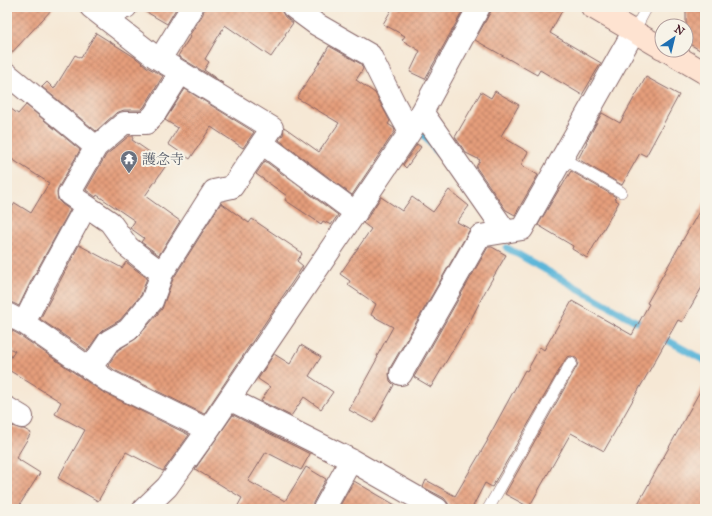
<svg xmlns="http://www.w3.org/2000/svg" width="712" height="516" viewBox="0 0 712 516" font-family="'IM FELL Great Primer','Noto Serif JP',serif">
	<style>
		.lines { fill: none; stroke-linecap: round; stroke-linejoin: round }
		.stream { stroke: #5bb6d9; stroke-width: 7 }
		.building { fill: url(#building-cross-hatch) }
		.lane-casing { stroke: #866566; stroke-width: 12 }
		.street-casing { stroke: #866566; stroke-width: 24 }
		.secondary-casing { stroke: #866566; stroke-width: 24 }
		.lane { stroke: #fff; stroke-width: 11 }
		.street { stroke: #fff; stroke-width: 22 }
		.secondary { stroke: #fee3d1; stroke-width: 22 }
		.labels { text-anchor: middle; stroke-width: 4; stroke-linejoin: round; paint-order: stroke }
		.worship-label { font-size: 14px; fill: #5b616d; stroke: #f7f3e8; text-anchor: start }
	</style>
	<defs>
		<pattern id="building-cross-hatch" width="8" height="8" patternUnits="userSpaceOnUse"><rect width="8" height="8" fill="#e59e7b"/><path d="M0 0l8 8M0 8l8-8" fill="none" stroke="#bc8065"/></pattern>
	</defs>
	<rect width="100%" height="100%" fill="#f7f3e8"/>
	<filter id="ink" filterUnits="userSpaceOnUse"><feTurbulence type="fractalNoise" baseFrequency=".025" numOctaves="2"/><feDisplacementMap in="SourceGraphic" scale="8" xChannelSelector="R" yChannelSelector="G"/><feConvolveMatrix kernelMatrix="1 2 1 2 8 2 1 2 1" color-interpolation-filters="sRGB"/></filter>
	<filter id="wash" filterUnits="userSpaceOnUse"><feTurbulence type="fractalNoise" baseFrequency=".012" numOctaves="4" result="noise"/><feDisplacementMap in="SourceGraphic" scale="16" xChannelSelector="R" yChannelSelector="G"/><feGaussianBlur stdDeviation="0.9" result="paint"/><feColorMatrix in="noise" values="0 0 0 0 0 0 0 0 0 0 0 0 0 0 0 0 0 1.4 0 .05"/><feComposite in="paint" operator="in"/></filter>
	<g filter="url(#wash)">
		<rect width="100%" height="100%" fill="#f6e8d5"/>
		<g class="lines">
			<path class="stream" d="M417 126 438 153
				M507 248 646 327
				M660 336 705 361"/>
		</g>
		<g id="blocks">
			<path class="building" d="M7 7H54L7 58Z
				M138 7H177L167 24Z
				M204 7H278L281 9 282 12 285 17 293 23 285 34 286 35 271 57 225 25 205 59 209 62 204 70 224 84 178 56 190 37 189 36 203 14Z
				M393 7H465L425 79 410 72 420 51 402 40 405 36 383 24Z
				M491 7H564L550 33 601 63 582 95 540 70 537 75 475 40 490 13Z
				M686 7H705V53L686 42Z
				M96 33 136 58 147 67 163 76 144 107 141 110H124L116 113 96 131 42 87 47 82 54 89 75 55 81 58Z
				M329 46 361 64 363 69 356 80 375 93 390 121 388 124 394 128 395 131 352 195 279 140 283 135 284 127 319 152 339 123 297 98 321 60Z
				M646 77 679 95 646 156 640 153 622 185 578 159 587 142H586L602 113 620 123Z
				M185 89 254 132 243 148 211 127 190 159 168 144 178 128 165 120Z
				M495 91 519 105 501 136 528 152 521 165 538 175 515 215 506 210 476 167 480 160 466 153 455 137 481 92 491 98Z
				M26 105 80 150 58 188 57 193 58 200 62 204 70 210 31 281 19 306 13 303 7 302V215L15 203 31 213 49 183 7 156V106L18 114Z
				M129 136H134L132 140 167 164 145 196 180 221 159 255 141 242 144 238 130 228 135 221 97 195 96 197 86 190 106 155Z
				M417 144 421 147 406 168 403 165Z
				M265 161 338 215 331 225 323 221 321 224 285 200 287 196 256 174Z
				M571 171 616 197 614 199 619 202 587 258 572 249 573 246 538 225 560 188H561Z
				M449 190 469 206 457 222 470 229 390 368 389 374 390 381 394 385 373 423 349 410 378 357 377 356 393 327 371 315 376 304 348 285 350 281 340 274 371 229 363 223 366 220 381 197 402 211 412 197 433 212Z
				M705 201V282L682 322 678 320 604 451 571 433 529 507 505 494 577 366 578 363 577 359 574 357 571 356 567 357 565 360 492 487 485 483 473 506 480 509H449L448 503 444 498 423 487 426 480 455 496 488 440H487L525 370 527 371 540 347 544 350 572 301 632 335 649 304 647 303Z
				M221 203 249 223 252 219 301 252V253L302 254 297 261 303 266 204 414 114 370 108 365 118 350 137 338 162 309 173 279Z
				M79 245 122 268 126 262 147 278 141 295 120 320 103 330 99 334 87 351 40 319Z
				M488 247H492L506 255 487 288 470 321 431 387 414 377Z
				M7 328 18 334 101 391 189 435 163 471 126 452 98 501 58 478 85 430 55 414 61 402 7 369V363L15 351 7 347Z
				M301 345 321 357 309 376 333 392 321 409 304 397 291 416 261 401 270 387 258 379 274 354 290 364Z
				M705 382V509H635Z
				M233 415 310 454 301 470 266 452 248 481 285 501 306 467 326 479 313 503 312 509H236L242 498 195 469Z
				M12 426 21 429H24L31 433 16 458 40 473 17 509H7V435Z
				M354 481 402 509H338Z"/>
		</g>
	</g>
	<g filter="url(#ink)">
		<use href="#blocks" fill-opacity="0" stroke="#866566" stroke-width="1"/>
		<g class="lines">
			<defs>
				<path id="lane" d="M634 31 647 7
					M562 158 621 192
					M488 509 571 363"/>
				<path id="street" d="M91 7 154 56 272 128 232 187 214 191 162 273
					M293 7 316 24 370 55 394 103 410 132
					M102 15 126 7
					M160 59 192 7
					M7 74 96 147
					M422 112 506 232
					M262 143 356 213
					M7 314 24 323 108 381 208 430
					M24 323 42 287 86 206
					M90 369 109 341 128 330 152 301 162 273 143 259 128 247 110 222 69 194 96 147 124 123H146L154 115 181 72
					M401 374 480 236 522 229 634 31
					M229 399 351 460 437 509
					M7 408 22 417
					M144 509 167 487 208 430 410 132 420 116 479 7
					M324 509 351 460"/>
				<path id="secondary" d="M592 7 662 48
					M666 50 705 73"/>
			</defs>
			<use href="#lane" class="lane-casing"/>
			<use href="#street" class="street-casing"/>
			<use href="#secondary" class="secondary-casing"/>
			<use href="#lane" class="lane"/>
			<use href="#street" class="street"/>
			<use href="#secondary" class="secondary"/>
		</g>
	</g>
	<defs>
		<symbol id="temple-pin" viewBox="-11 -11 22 30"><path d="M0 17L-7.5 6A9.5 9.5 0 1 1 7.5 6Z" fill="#6b7280" stroke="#f7f3e8"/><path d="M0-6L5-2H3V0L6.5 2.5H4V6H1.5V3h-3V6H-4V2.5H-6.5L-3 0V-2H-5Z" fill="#fff"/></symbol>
	</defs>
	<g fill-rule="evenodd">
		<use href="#temple-pin" x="119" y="149" width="20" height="27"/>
	</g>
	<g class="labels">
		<g class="worship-label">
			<text x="142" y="164">護念寺</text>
		</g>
	</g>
	<rect width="712" height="516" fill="none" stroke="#f7f3e8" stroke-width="24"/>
	<g transform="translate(674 38) rotate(35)"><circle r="19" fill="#f7f3e8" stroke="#b29e9c"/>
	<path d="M0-3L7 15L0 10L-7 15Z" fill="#1f6fb2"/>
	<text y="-6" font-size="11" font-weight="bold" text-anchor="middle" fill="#4a1f2b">N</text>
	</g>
</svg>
